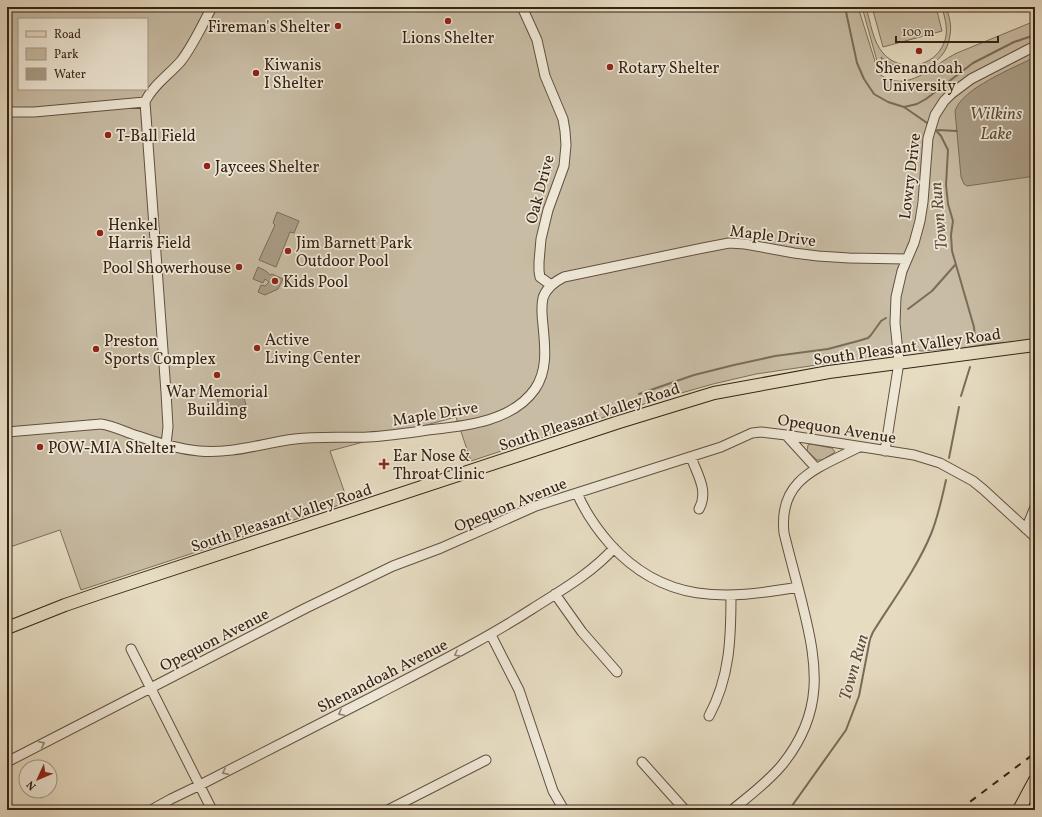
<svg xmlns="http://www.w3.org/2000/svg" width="1042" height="817" viewBox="0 0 1042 817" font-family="Vollkorn,serif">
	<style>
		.green { fill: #c8bca4; stroke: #7e6f5c; fill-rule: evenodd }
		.water { fill: #aa9d87; stroke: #7b6c59 }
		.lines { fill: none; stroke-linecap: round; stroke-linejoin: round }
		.stream { stroke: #7b6c59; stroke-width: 2 }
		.minor-casing { stroke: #615040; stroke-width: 11 }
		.major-casing { stroke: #352214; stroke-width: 14 }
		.minor { stroke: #efe8d7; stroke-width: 9 }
		.major { stroke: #e6dcc2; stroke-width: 12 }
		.rail { stroke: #352214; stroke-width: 2; stroke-dasharray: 7 7; stroke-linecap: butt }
		.oneway { stroke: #928576 }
		.poi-dot { fill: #8f2418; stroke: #efe8d7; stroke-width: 1.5 }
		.labels { text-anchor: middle; stroke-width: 3.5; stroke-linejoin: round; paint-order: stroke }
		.poi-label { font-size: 16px; fill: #352214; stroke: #efe8d7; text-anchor: start }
		.street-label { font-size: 16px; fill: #352214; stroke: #efe8d7 }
		.water-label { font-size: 17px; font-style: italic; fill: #5e4d3c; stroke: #efe8d7 }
	</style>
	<rect width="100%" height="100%" fill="#e6dcc2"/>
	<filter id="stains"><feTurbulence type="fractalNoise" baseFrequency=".005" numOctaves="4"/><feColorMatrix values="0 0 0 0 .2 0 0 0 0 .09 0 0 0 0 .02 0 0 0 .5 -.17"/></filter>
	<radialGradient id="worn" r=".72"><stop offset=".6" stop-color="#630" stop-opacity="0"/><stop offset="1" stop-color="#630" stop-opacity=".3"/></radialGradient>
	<path class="green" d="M7 7H858L879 74C908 95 932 65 957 53L1035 21V336L1028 341 986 344 954 350 945 349 921 351 917 350 790 369 756 374 713 384 653 401 471 461 456 417 330 451 348 502 81 590 60 530 7 548ZM19 19H147V89H19Z
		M862 7H866C870 21 873 42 883 53 900 73 934 68 944 43 949 31 945 19 942 7H946C949 16 952 25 950 35 946 70 906 79 881 57L885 71 880 72Z
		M872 7H936L942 31 883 47Z
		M811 444 832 448 835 452 822 460H817L807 451 808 445Z"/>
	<path class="water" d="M1035 57V176L967 186 964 184 961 177 955 111C962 88 1014 68 1035 57Z
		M277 212 299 221 294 233 290 232 276 267 259 260 275 225 273 223Z
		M258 267 266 271 270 275 272 274 283 279 278 289 265 295 258 292 261 285 265 286 269 282 265 279 263 283 253 279Z
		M242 390 246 405 220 411 217 397Z"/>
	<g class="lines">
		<path class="stream" d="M845 7 857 63 864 79 874 94 888 102 904 107 917 104 926 99 973 63 1014 42 1035 35
			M904 107 930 125
			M933 127 941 136 948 150 946 185 948 204 953 221 951 235 952 251 974 327 975 339
			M938 130 957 131
			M908 309 932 291 955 265
			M639 394 694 375 734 365 775 356 828 349 858 341 868 338 871 335 881 321 886 318
			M961 396 970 367
			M949 458 959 407
			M789 810 846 730 859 696 870 639 873 632C893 600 917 568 931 534 938 517 942 498 946 480"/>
		<defs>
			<path id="minor" d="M522 7 537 40 545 76 563 119 565 131 566 145 564 166 548 210 541 239 539 262V271L540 277 551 285
				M7 112H34L145 102
				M7 432 101 424C114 426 125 432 138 436 157 443 179 449 199 451 233 454 263 443 295 439 319 436 344 438 368 437 388 436 408 433 428 430 464 426 512 422 535 389 548 370 545 347 543 325 542 317 541 307 543 298 546 288 554 282 564 277L703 248 729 243 745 244 794 253 818 256 849 258 907 259
				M786 435 816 468
				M166 444 168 427 166 392 145 102C152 86 170 74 181 61 194 44 202 25 212 7
				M885 451 899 362 895 323 896 297 902 271 914 243 920 221 923 202 928 138 935 115 944 101 951 94 971 79 1035 46
				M691 457C697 474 709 491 699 509
				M577 493C585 512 596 528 610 544 664 604 725 600 798 587
				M1026 529 1035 507
				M555 594 582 632 617 672
				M491 635 519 690 553 791 564 810
				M131 649 212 810
				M709 716C730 677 731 638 731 595
				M7 762 306 608 393 566 441 548 536 506 721 447 752 433 761 432 786 435 914 455 940 463 973 481 984 490 1035 537
				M642 762 685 810
				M151 810 171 799 200 785C259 755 319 724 378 694 430 667 482 641 532 609 560 591 592 573 614 548
				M388 810 486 760
				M732 810C749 796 768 782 782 765 824 713 818 667 803 607 797 582 790 558 784 533 778 478 819 468 859 447"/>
			<path id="major" d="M7 628 65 605 103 592 619 422 714 393 829 372 1035 345
				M1019 810 1035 780"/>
		</defs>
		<use href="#minor" class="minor-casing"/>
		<use href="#major" class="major-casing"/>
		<use href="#minor" class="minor"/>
		<use href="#major" class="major"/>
		<path class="rail" d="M959 810 1035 753"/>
	</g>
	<defs><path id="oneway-chevron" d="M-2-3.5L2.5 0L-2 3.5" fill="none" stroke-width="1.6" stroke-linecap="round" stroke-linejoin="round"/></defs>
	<g class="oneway">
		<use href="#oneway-chevron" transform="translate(457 654) rotate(152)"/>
		<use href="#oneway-chevron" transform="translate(341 713) rotate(153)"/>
		<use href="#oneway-chevron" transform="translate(42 744) rotate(-26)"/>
		<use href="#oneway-chevron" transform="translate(225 772) rotate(153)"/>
	</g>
	<g class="poi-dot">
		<circle cx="448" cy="21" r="4"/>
		<circle cx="338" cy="26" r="4"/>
		<circle cx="919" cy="51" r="4"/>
		<circle cx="610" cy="67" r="4"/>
		<circle cx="256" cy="73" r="4"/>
		<circle cx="108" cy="135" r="4"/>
		<circle cx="207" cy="166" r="4"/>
		<circle cx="100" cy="233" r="4"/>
		<circle cx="288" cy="251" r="4"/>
		<circle cx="239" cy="267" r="4"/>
		<circle cx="275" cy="281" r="4"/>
		<circle cx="257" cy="348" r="4"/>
		<circle cx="96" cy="349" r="4"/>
		<circle cx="217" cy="375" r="4"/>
		<circle cx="40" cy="447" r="4"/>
		<path d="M382 458h4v4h4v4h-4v4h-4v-4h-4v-4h4z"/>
	</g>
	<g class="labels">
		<g class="poi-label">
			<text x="330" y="32" text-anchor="end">Fireman's Shelter</text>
			<text x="448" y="43" text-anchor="middle">Lions Shelter</text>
			<text x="264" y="70">Kiwanis<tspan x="264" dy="18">I Shelter</tspan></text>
			<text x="618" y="73">Rotary Shelter</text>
			<text x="919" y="73" text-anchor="middle">Shenandoah<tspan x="919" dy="18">University</tspan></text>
			<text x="116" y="141">T-Ball Field</text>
			<text x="215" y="172">Jaycees Shelter</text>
			<text x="108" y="230">Henkel<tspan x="108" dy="18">Harris Field</tspan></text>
			<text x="296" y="248">Jim Barnett Park<tspan x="296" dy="18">Outdoor Pool</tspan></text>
			<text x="231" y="273" text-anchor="end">Pool Showerhouse</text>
			<text x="283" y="287">Kids Pool</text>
			<text x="265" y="345">Active<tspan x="265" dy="18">Living Center</tspan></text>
			<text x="104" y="346">Preston<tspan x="104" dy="18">Sports Complex</tspan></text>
			<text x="217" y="397" text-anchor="middle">War Memorial<tspan x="217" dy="18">Building</tspan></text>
			<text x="48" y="453">POW-MIA Shelter</text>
			<text x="393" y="461">Ear Nose &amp;<tspan x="393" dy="18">Throat Clinic</tspan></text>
		</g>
		<g class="street-label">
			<text transform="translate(909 176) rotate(-83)" y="6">Lowry Drive</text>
			<text transform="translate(539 189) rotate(-75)" y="6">Oak Drive</text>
			<text transform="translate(773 235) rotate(7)" y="6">Maple Drive</text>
			<text transform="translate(907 346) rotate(-8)" y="6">South Pleasant Valley Road</text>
			<text transform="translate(435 413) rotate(-9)" y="6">Maple Drive</text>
			<text transform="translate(589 416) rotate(-18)" y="6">South Pleasant Valley Road</text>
			<text transform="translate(837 428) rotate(9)" y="6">Opequon Avenue</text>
			<text transform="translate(510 504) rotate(-22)" y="6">Opequon Avenue</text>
			<text transform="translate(281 517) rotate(-18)" y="6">South Pleasant Valley Road</text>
			<text transform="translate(214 639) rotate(-27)" y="6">Opequon Avenue</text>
			<text transform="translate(382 675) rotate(-27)" y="6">Shenandoah Avenue</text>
		</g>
		<g class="water-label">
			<text x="996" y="119">Wilkins<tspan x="996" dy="20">Lake</tspan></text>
			<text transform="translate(938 216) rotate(-95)" y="6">Town Run</text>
			<text transform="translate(853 667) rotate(-74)" y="6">Town Run</text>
		</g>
	</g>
	<rect width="1042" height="817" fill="none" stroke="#e6dcc2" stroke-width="24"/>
	<rect x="8" y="8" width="1026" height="801" fill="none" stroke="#352214" stroke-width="2"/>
	<rect x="12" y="12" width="1018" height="793" fill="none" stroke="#352214"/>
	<rect x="18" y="18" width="130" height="72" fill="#efe8d7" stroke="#a59989"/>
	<rect x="26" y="31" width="20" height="6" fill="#e6dcc2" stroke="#a59989"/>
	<text x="54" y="38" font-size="12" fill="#352214">Road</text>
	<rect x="26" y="48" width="20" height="12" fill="#c8bca4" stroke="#a59989"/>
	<text x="54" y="58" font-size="12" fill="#352214">Park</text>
	<rect x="26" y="68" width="20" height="12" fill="#aa9d87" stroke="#a59989"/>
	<text x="54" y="78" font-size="12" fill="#352214">Water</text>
	<g transform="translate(38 779) rotate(226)"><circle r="19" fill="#efe8d7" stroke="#a59989"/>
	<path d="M0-3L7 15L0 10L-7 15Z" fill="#8f2418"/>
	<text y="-6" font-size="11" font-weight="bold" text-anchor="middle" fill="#352214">N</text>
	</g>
	<path d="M896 36v6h102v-6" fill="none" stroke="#352214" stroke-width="2"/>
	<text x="902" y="36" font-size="12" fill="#352214" stroke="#efe8d7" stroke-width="3" paint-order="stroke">100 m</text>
	<rect width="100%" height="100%" filter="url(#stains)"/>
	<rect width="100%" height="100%" fill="url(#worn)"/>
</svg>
